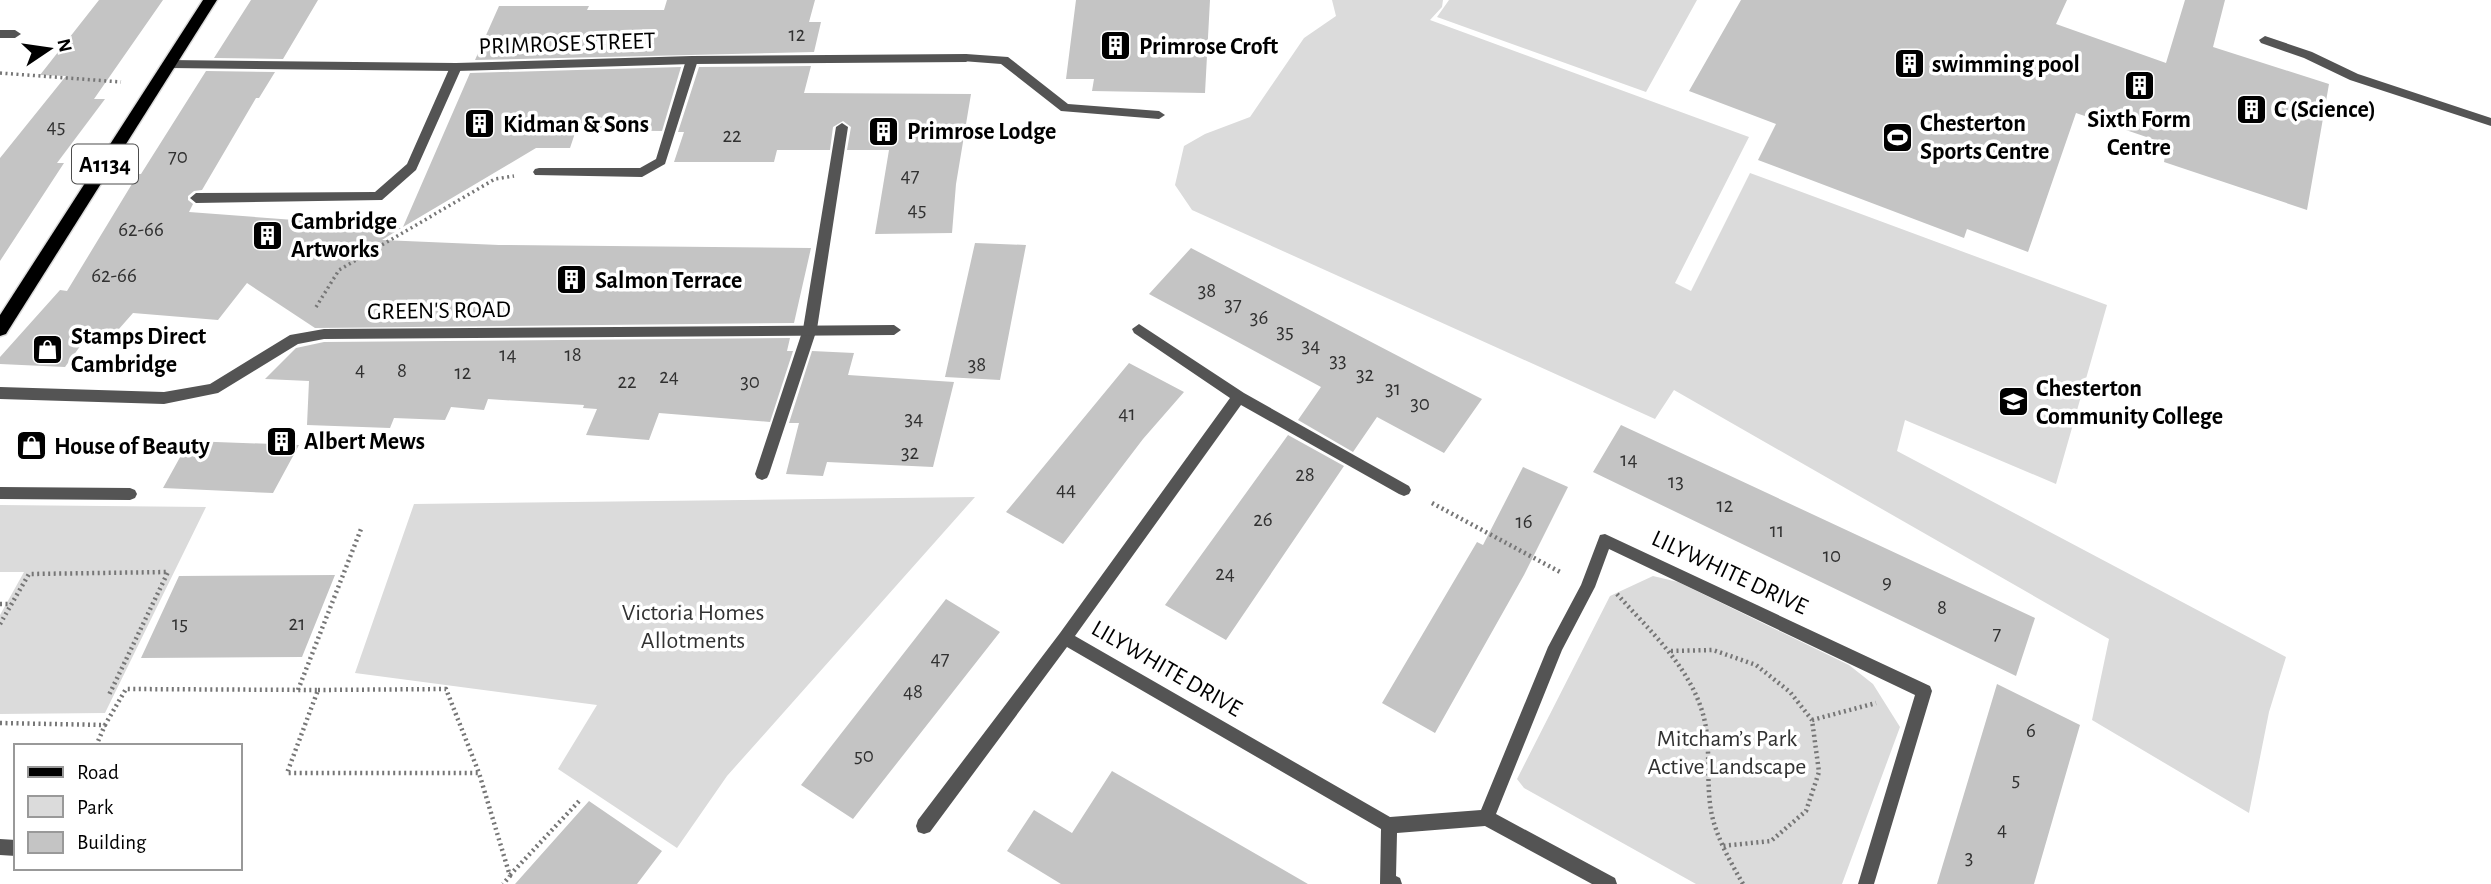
<svg xmlns="http://www.w3.org/2000/svg" width="2491" height="884" viewBox="0 0 2491 884" font-family="'Alegreya Sans',sans-serif">
	<style>
		.green { fill: #dbdbdb }
		.building { fill: #c4c4c4 }
		.lines { fill: none; stroke-linecap: round; stroke-linejoin: round }
		.primary-casing { stroke: #dbdbdb; stroke-width: 3 }
		.path-far1 { stroke: #767676; stroke-width: 3.5; stroke-dasharray: 2 3.5; stroke-linecap: butt }
		.path { stroke: #767676; stroke-width: 4.5; stroke-dasharray: 2 3.5; stroke-linecap: butt }
		.lane { fill: #545454; fill-rule: evenodd }
		.street { fill: #545454; fill-rule: evenodd }
		.primary { fill: #000; fill-rule: evenodd }
		.labels { text-anchor: middle; stroke-width: 7; stroke-linejoin: round; paint-order: stroke }
		.number-label { font-size: 21px; fill: #313131 }
		.shield { fill: #fff; stroke: #4c4c4c; stroke-width: 2 }
		.shield-label { font-size: 23px; font-weight: bold; fill: #000 }
		.street-label { font-size: 24px; fill: #000; stroke: #fff }
		.poi-label { font-size: 24px; font-weight: bold; fill: #000; stroke: #fff; text-anchor: start }
		.park-label { font-size: 24px; fill: #323232; stroke: #fff }
	</style>
	<rect width="100%" height="100%" fill="#fff"/>
	<path class="green" d="M1332 0H1443L1442 7 1430 20 1749 137 1675 283 1691 291 1750 173 2107 305 2056 484 1905 420 1897 451 2286 657 2269 712 2249 813 2092 720 2109 639 1674 390 1655 419 1192 210 1175 185 1184 146 1205 134 1250 117 1304 38 1336 16Z
		M1449 0H1697L1646 92 1437 17Z
		M975 497 727 776 677 848 558 769 597 705 355 673 414 504Z
		M0 505 206 507 105 713 0 714V615L24 572H0Z
		M1653 576 1678 582 1849 665 1873 684 1900 727 1842 884H1696L1524 788 1517 779 1610 596Z"/>
	<path class="building" d="M99 0H163L94 99H105L57 163H64L0 261V158L66 76 40 75Z
		M251 0H318L283 59 214 58Z
		M667 0H815L809 22H821L814 52 475 60 499 6H589L587 10H664Z
		M1076 0H1210L1205 93 1092 91 1094 79H1066Z
		M1741 0H2067L2056 24 2166 63 2185 0H2225L2213 47 2329 84 2307 210 2164 162 2167 144 2076 113 2028 252 1967 229 1964 238 1758 160 1776 124 1689 91Z
		M811 66 804 93 971 94 956 184 952 233 875 234 889 150H847L851 127 843 121 833 127 830 150H777L774 162H674L684 132H678L699 67Z
		M681 67 662 131 576 130 570 148H536L403 227 470 73Z
		M206 71 275 72 259 98H256L202 190 194 191 188 196V200L193 204 189 212 401 228 382 240 499 245 811 248 794 323 315 328 247 283 218 320 133 313 111 338 89 334 65 367 0 364V357L60 290 67 291 138 174H141Z
		M975 243 1026 245 1000 380 945 377Z
		M1191 248 1425 370 1482 399 1444 453 1377 417 1353 452 1298 420 1321 387 1149 294Z
		M790 338 787 351H793L770 422 659 413 649 440 586 435 597 409 583 408 584 405 488 399 484 410 451 407 445 420 394 418 390 428 307 425 309 381 265 379 296 348 324 342Z
		M812 351 854 353 848 375 954 382 933 467 827 462 823 476 786 474 799 423H789Z
		M1129 363 1184 392 1143 439 1063 544 1006 512Z
		M1621 425 2035 618 2016 676 1593 472Z
		M1288 435 1344 466 1226 640 1165 605Z
		M189 441 299 445 273 493 163 488Z
		M1523 467 1568 487 1524 575 1435 733 1382 703 1477 542 1483 545Z
		M335 575 302 657 141 658 179 576Z
		M946 599 1000 632 853 819 801 785Z
		M1997 684 2080 725 2034 884H1937Z
		M1112 771 1308 884H1061L1007 851 1034 810 1072 833Z
		M589 801 662 851 637 884H515Z"/>
	<g class="lines">
		<defs>
			<path id="primary" d="M203 0H217L6 334 0 336V315Z"/>
		</defs>
		<use href="#primary" class="primary-casing"/>
		<path class="path-far1" d="M0 73 121 82
			M316 307 339 270 495 179 514 176"/>
		<path class="path" d="M1432 503 1560 572
			M1617 594C1647 628 1684 661 1700 705 1713 739 1705 775 1711 811 1716 837 1730 861 1743 884
			M0 604H11
			M0 624 29 574 168 572 108 697
			M1671 651 1713 650 1756 665 1790 692 1812 720 1819 772 1806 811 1771 841 1722 846
			M298 690 361 529
			M318 690 446 689 479 773
			M1812 720 1876 703
			M0 723 105 725 126 689 318 690 287 773H479L510 876 503 884
			M96 746 105 725
			M510 875 581 799"/>
		<path class="lane" d="M0 30H15L21 34 15 38H0Z
			M2265 36 2312 52 2358 74 2491 118V126L2350 80 2304 58 2261 43 2259 40Z
			M966 54 1008 57 1068 104 1159 111 1165 115 1159 119 1061 111 1001 64 962 61V55Z
			M692 56 698 60 665 164 642 177 535 175 533 172 535 169 539 168H640L656 159 686 60Z
			M456 63 462 67 416 170 382 200 196 203 190 198 196 193 375 192 407 164 450 67Z
			M842 123 848 127 817 329 769 474 767 478 762 480 757 478 755 474 803 329 836 127Z
			M0 487 130 488 135 490 137 494 135 498 130 500 0 499Z
			M0 839 16 840V856L0 855Z"/>
		<path class="street" d="M966 54 972 58 966 62 692 64 456 71 169 68 163 64 169 60 456 63 692 56Z
			M1139 324 1244 393 1409 486 1411 490 1409 494 1404 496 1399 494 1241 405 1075 636 1390 817 1481 810 1548 647 1581 585 1600 535 1605 534 1930 686 1932 691 1874 884H1858L1915 695 1609 549 1595 587 1562 650 1496 814 1615 878 1617 884H1592L1485 826 1397 833 1396 876 1400 878 1402 884H1380L1381 829 1067 647 930 832 924 834 918 832 916 826 918 820 1060 633 1230 398 1134 333 1132 329Z
			M894 325 901 330 894 335 324 339 298 344 218 393 164 404 0 399V387L164 392 210 384 290 335 324 329Z"/>
		<use href="#primary" class="primary"/>
	</g>
	<defs>
		<symbol id="building-square" viewBox="-11 -11 22 22"><rect x="-9" y="-9" width="18" height="18" rx="4" fill="#000" stroke="#fff"/><path d="M-4-6H4V6H1V3H-1V6H-4ZM-2.5-4.3h1.7v1.8h-1.7ZM.8-4.3h1.7v1.8H.8ZM-2.5-1h1.7V.8h-1.7ZM.8-1h1.7V.8H.8Z" fill="#fff"/></symbol>
		<symbol id="stadium-square" viewBox="-11 -11 22 22"><rect x="-9" y="-9" width="18" height="18" rx="4" fill="#000" stroke="#fff"/><path d="M0-5a6.5 5 0 1 0 0 10a6.5 5 0 1 0 0-10ZM-3.5-1.8h7v3.6h-7Z" fill="#fff"/></symbol>
		<symbol id="shop-square" viewBox="-11 -11 22 22"><rect x="-9" y="-9" width="18" height="18" rx="4" fill="#000" stroke="#fff"/><path d="M-5-2.5h2.3a2.7 3.5 0 0 1 5.4 0H5L5.5 6h-11ZM-1.5-2.5h3a1.5 2.3 0 0 0-3 0Z" fill="#fff"/></symbol>
		<symbol id="school-square" viewBox="-11 -11 22 22"><rect x="-9" y="-9" width="18" height="18" rx="4" fill="#000" stroke="#fff"/><path d="M0-5L7-2L0 1L-7-2ZM-4 1L0 2.5L4 1V4Q0 6-4 4Z" fill="#fff"/></symbol>
	</defs>
	<g fill-rule="evenodd">
		<use href="#building-square" x="1098" y="28" width="35" height="35"/>
		<use href="#building-square" x="1892" y="46" width="35" height="35"/>
		<use href="#building-square" x="2122" y="68" width="35" height="35"/>
		<use href="#building-square" x="2234" y="92" width="35" height="35"/>
		<use href="#building-square" x="462" y="106" width="35" height="35"/>
		<use href="#building-square" x="866" y="114" width="35" height="35"/>
		<use href="#stadium-square" x="1880" y="120" width="35" height="35"/>
		<use href="#building-square" x="250" y="218" width="35" height="35"/>
		<use href="#building-square" x="554" y="262" width="35" height="35"/>
		<use href="#shop-square" x="30" y="332" width="35" height="35"/>
		<use href="#school-square" x="1996" y="384" width="35" height="35"/>
		<use href="#building-square" x="264" y="424" width="35" height="35"/>
		<use href="#shop-square" x="14" y="428" width="35" height="35"/>
	</g>
	<g class="labels">
		<g class="number-label">
			<text x="797" y="41">12</text>
			<text x="56" y="133">45</text>
			<text x="732" y="142">22</text>
			<text x="178" y="163">70</text>
			<text x="910" y="182">47</text>
			<text x="917" y="216">45</text>
			<text x="141" y="236">62-66</text>
			<text x="114" y="282">62-66</text>
			<text x="1207" y="297">38</text>
			<text x="1233" y="311">37</text>
			<text x="1259" y="324">36</text>
			<text x="1285" y="338">35</text>
			<text x="1311" y="352">34</text>
			<text x="508" y="361">14</text>
			<text x="573" y="361">18</text>
			<text x="1338" y="367">33</text>
			<text x="977" y="371">38</text>
			<text x="360" y="376">4</text>
			<text x="402" y="377">8</text>
			<text x="463" y="379">12</text>
			<text x="1365" y="381">32</text>
			<text x="669" y="383">24</text>
			<text x="627" y="388">22</text>
			<text x="750" y="388">30</text>
			<text x="1393" y="395">31</text>
			<text x="1420" y="410">30</text>
			<text x="1127" y="420">41</text>
			<text x="914" y="425">34</text>
			<text x="910" y="459">32</text>
			<text x="1629" y="466">14</text>
			<text x="1305" y="481">28</text>
			<text x="1676" y="488">13</text>
			<text x="1066" y="496">44</text>
			<text x="1725" y="512">12</text>
			<text x="1263" y="526">26</text>
			<text x="1524" y="528">16</text>
			<text x="1777" y="537">11</text>
			<text x="1832" y="562">10</text>
			<text x="1225" y="580">24</text>
			<text x="1887" y="588">9</text>
			<text x="1942" y="614">8</text>
			<text x="180" y="630">15</text>
			<text x="297" y="630">21</text>
			<text x="1997" y="640">7</text>
			<text x="940" y="665">47</text>
			<text x="913" y="698">48</text>
			<text x="2031" y="737">6</text>
			<text x="864" y="762">50</text>
			<text x="2016" y="786">5</text>
			<text x="2002" y="836">4</text>
			<text x="1969" y="864">3</text>
		</g>
		<rect class="shield" x="72" y="144.5" width="66" height="39" rx="5"/>
		<g class="shield-label">
			<text x="105" y="172">A1134</text>
		</g>
		<g class="street-label">
			<text transform="translate(567 43) rotate(-2)" y="8">PRIMROSE STREET</text>
			<text transform="translate(439 310) rotate(-1)" y="8">GREEN'S ROAD</text>
			<text transform="translate(1730 572) rotate(25)" y="8">LILYWHITE DRIVE</text>
			<text transform="translate(1167 668) rotate(30)" y="8">LILYWHITE DRIVE</text>
		</g>
		<g class="poi-label">
			<text x="1139" y="54">Primrose Croft</text>
			<text x="1932" y="72">swimming pool</text>
			<text x="2274" y="117">C (Science)</text>
			<text x="2139" y="127" text-anchor="middle">Sixth Form<tspan x="2139" dy="28">Centre</tspan></text>
			<text x="1920" y="131">Chesterton<tspan x="1920" dy="28">Sports Centre</tspan></text>
			<text x="503" y="132">Kidman &amp; Sons</text>
			<text x="907" y="139">Primrose Lodge</text>
			<text x="291" y="229">Cambridge<tspan x="291" dy="28">Artworks</tspan></text>
			<text x="595" y="288">Salmon Terrace</text>
			<text x="71" y="344">Stamps Direct<tspan x="71" dy="28">Cambridge</tspan></text>
			<text x="2036" y="396">Chesterton<tspan x="2036" dy="28">Community College</tspan></text>
			<text x="304" y="449">Albert Mews</text>
			<text x="54" y="454">House of Beauty</text>
		</g>
		<g class="park-label">
			<text x="693" y="620">Victoria Homes<tspan x="693" dy="28">Allotments</tspan></text>
			<text x="1727" y="746">Mitcham’s Park<tspan x="1727" dy="28">Active Landscape</tspan></text>
		</g>
	</g>
	<rect x="14" y="744" width="228" height="126" fill="#ffffff" stroke="#999999" stroke-width="2"/>
	<rect x="28" y="767" width="35" height="10" fill="#000000" stroke="#999999" stroke-width="2"/>
	<text x="77" y="779" font-size="21" fill="#000000">Road</text>
	<rect x="28" y="796" width="35" height="21" fill="#dbdbdb" stroke="#999999" stroke-width="2"/>
	<text x="77" y="814" font-size="21" fill="#000000">Park</text>
	<rect x="28" y="832" width="35" height="21" fill="#c4c4c4" stroke="#999999" stroke-width="2"/>
	<text x="77" y="849" font-size="21" fill="#000000">Building</text>
	<g transform="translate(49 49) rotate(77)" stroke="#ffffff" stroke-width="5" paint-order="stroke">
	<path d="M0-5L12 26L0 18L-12 26Z" fill="#000000"/>
	<text y="-10" font-size="19" font-weight="bold" text-anchor="middle" fill="#000000">N</text>
	</g>
</svg>
